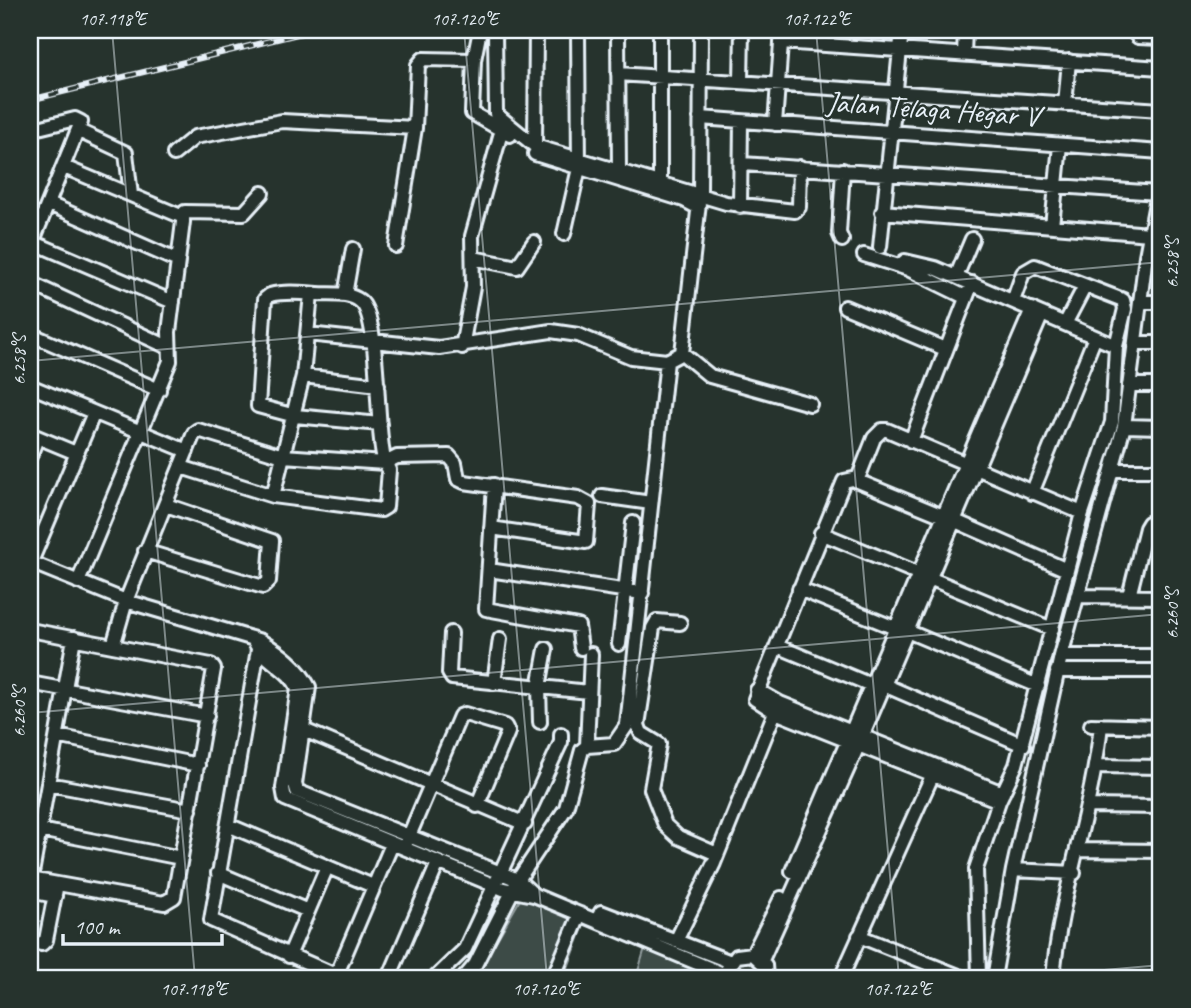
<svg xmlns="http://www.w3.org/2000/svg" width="1191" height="1008" viewBox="0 0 1191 1008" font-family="Caveat,sans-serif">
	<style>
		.green { fill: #3e4b47; stroke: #939ea0; stroke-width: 2 }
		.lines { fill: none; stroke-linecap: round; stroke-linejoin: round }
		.minor-casing { stroke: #e8f1f8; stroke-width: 18 }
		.minor { stroke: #26332d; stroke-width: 12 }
		.rail-casing { stroke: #e8f1f8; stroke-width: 6 }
		.rail { stroke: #26332d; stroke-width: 3.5; stroke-dasharray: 10; stroke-linecap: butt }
		.ticks { fill: none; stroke: #e8f1f8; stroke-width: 2; stroke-opacity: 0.45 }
		.labels { text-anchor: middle; stroke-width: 5; stroke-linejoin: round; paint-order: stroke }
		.street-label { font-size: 30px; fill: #e8f1f8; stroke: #26332d }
		.neatline { fill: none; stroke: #e8f1f8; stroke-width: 2.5 }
		.ticks-label { font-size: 18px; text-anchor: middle; fill: #e8f1f8 }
	</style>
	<rect width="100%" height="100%" fill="#26332d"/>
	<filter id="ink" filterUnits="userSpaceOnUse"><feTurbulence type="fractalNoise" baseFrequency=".0143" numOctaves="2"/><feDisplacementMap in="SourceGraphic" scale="14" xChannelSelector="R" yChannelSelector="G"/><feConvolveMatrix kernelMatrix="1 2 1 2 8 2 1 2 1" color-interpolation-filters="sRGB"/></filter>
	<g filter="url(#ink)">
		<path class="green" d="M521 898 584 925 564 978H475Z
			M645 948 711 978H636Z"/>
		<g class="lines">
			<defs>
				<path id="minor" d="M480 30 474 60 472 113 510 135
					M495 30 496 114 535 146 726 203 795 211 799 207 800 167
					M618 30 619 171
					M1132 30 1138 37 1161 38
					M781 42 1161 68
					M964 54 965 30
					M618 74 1161 110
					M741 81 742 30
					M1065 104 1069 61
					M700 118 1161 152
					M775 124 782 30
					M30 130 75 119 81 122 30 248
					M79 131 126 153 131 195
					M535 146 536 30
					M174 154 195 137 282 121 415 128
					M535 154 684 200 697 207
					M742 164 1158 193
					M64 167 183 217V222L169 332 170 361 78 582
					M660 182V30
					M49 204 178 261
					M740 206 741 121
					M882 212 1150 234
					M183 217 185 212 244 213 262 193
					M1052 226 1060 145
					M564 234 579 168 578 30
					M842 240 839 233 843 170
					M30 241 173 302
					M396 246 415 128 418 65 423 59 474 60
					M880 247 902 30
					M864 255 908 269 965 297
					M1146 256 1161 257
					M473 258 517 267 534 242
					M899 266 905 261 935 268 1116 346 1112 422 1082 513 1016 765 999 801 976 869 979 978
					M956 277 972 239
					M30 283 168 347
					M345 295 353 249
					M1013 301 1023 273 1035 266 1123 300 1125 309 1116 346
					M1140 302H1161
					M845 307 945 349
					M1065 324 1085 286
					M30 334 159 390
					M308 334 439 348 551 331 578 335 631 357 667 361
					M1135 343H1161
					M462 347 473 287 472 236 502 129
					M682 353 710 376 810 404
					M303 376 378 385
					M1129 385H1161
					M30 386 187 451
					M380 424 295 416 258 406 265 299 270 295C285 291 302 293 318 294 331 295 349 292 360 301 381 316 375 434 385 463L397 457 449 456 455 463 458 479 464 482 578 498 589 504 586 542 491 528
					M1124 426 1161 427
					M30 434 76 453
					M911 441 972 283
					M30 456 37 438
					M1112 470H1161
					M857 481 874 438 882 430H887L1082 513
					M494 485 486 609 578 626 581 648
					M1032 493 1095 337
					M273 496 303 376 311 294
					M602 496 651 503
					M943 516 853 479 844 481 755 699 775 712 999 801
					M953 520 1067 570
					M821 533 1052 629
					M145 551 263 587 269 581 272 541 166 505
					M30 562 126 601 261 641C280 653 298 666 309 687L295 784 297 791 518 880 534 895
					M31 562 93 415
					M489 570 642 593
					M799 589 895 628
					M1077 596 1161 597
					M1129 596 1146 528 1149 523 1161 521
					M680 623 657 621 653 628 638 725 641 733 659 744 651 789 665 825 678 837 717 854
					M30 630 211 665 214 669 174 897 164 903 30 879
					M907 631 1038 686
					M451 633 449 673 452 678 589 692
					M254 641C264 661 289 668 298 688L283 788 285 799 503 889 534 895 728 976
					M259 644 211 920 342 978
					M619 644 633 523
					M113 646 126 601 194 433 198 430 283 456 385 463 389 470 386 507 381 510 273 496 181 467
					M777 646 871 685
					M1061 656H1161
					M1057 671H1161
					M30 683 207 716
					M494 683 500 639
					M884 685 1023 745
					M757 690 780 703 1003 793
					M540 722 539 687 546 649
					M1091 725 1161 727
					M304 730 525 824
					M57 736 198 765
					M587 746 591 654
					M1097 766 1161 767
					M48 784 190 810
					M1089 806 1161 807
					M228 825 373 886
					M40 830 181 858
					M406 843 460 716 465 714 505 726 508 732 477 806
					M1078 850 1161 851
					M1013 870 1074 873
					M792 871 1032 309
					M218 873 308 911
					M31 879 74 638
					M30 891 55 896
					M597 921 601 912 731 962
					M859 936 964 978
					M676 941 714 863 775 712
					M30 942 42 944 46 940 57 884
					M753 954 781 898
					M289 956 327 867
					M762 960 862 737 1042 314
					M728 968 737 956 753 954 765 965 766 978
					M336 976 392 844
					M389 978 438 863
					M435 978 465 949 561 742V734
					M464 978 475 965 518 880 566 808 582 750 587 746 614 744 627 725 667 361 682 353 700 194 701 30
					M553 978 580 914
					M841 978 932 776
					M994 978 1013 870 1061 656 1124 426 1146 256 1161 176
					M1053 978C1060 893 1092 810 1101 725"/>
			</defs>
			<use href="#minor" class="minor-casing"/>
			<use href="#minor" class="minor"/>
			<defs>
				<path id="rail" d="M30 100 314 30"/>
			</defs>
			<use href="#rail" class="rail-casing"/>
			<use href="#rail" class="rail"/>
		</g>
	</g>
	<path class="ticks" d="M112 30 195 978M464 30 547 978M816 30 899 978M30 361 1161 262M30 713 1161 614M1014 978 1161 965"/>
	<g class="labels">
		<g class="street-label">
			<text transform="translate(933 109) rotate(4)" y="10">Jalan Telaga Hegar V</text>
		</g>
	</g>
	<rect width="1191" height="1008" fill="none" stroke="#26332d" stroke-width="77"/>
	<path d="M63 934v10h159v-10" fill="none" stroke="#e8f1f8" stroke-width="3.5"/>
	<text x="74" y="934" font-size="21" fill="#e8f1f8" stroke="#26332d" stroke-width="5" paint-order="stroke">100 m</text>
	<rect x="38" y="38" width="1114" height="932" class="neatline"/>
	<g class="ticks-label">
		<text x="113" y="25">107.118°E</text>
		<text x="465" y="25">107.120°E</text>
		<text x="817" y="25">107.122°E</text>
		<text transform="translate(1172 263) rotate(-90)" y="6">6.258°S</text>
		<text transform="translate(19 360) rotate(-90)" y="6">6.258°S</text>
		<text transform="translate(1172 614) rotate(-90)" y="6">6.260°S</text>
		<text transform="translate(19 712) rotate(-90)" y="6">6.260°S</text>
		<text x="194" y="995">107.118°E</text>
		<text x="546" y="995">107.120°E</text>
		<text x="898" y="995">107.122°E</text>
	</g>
</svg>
